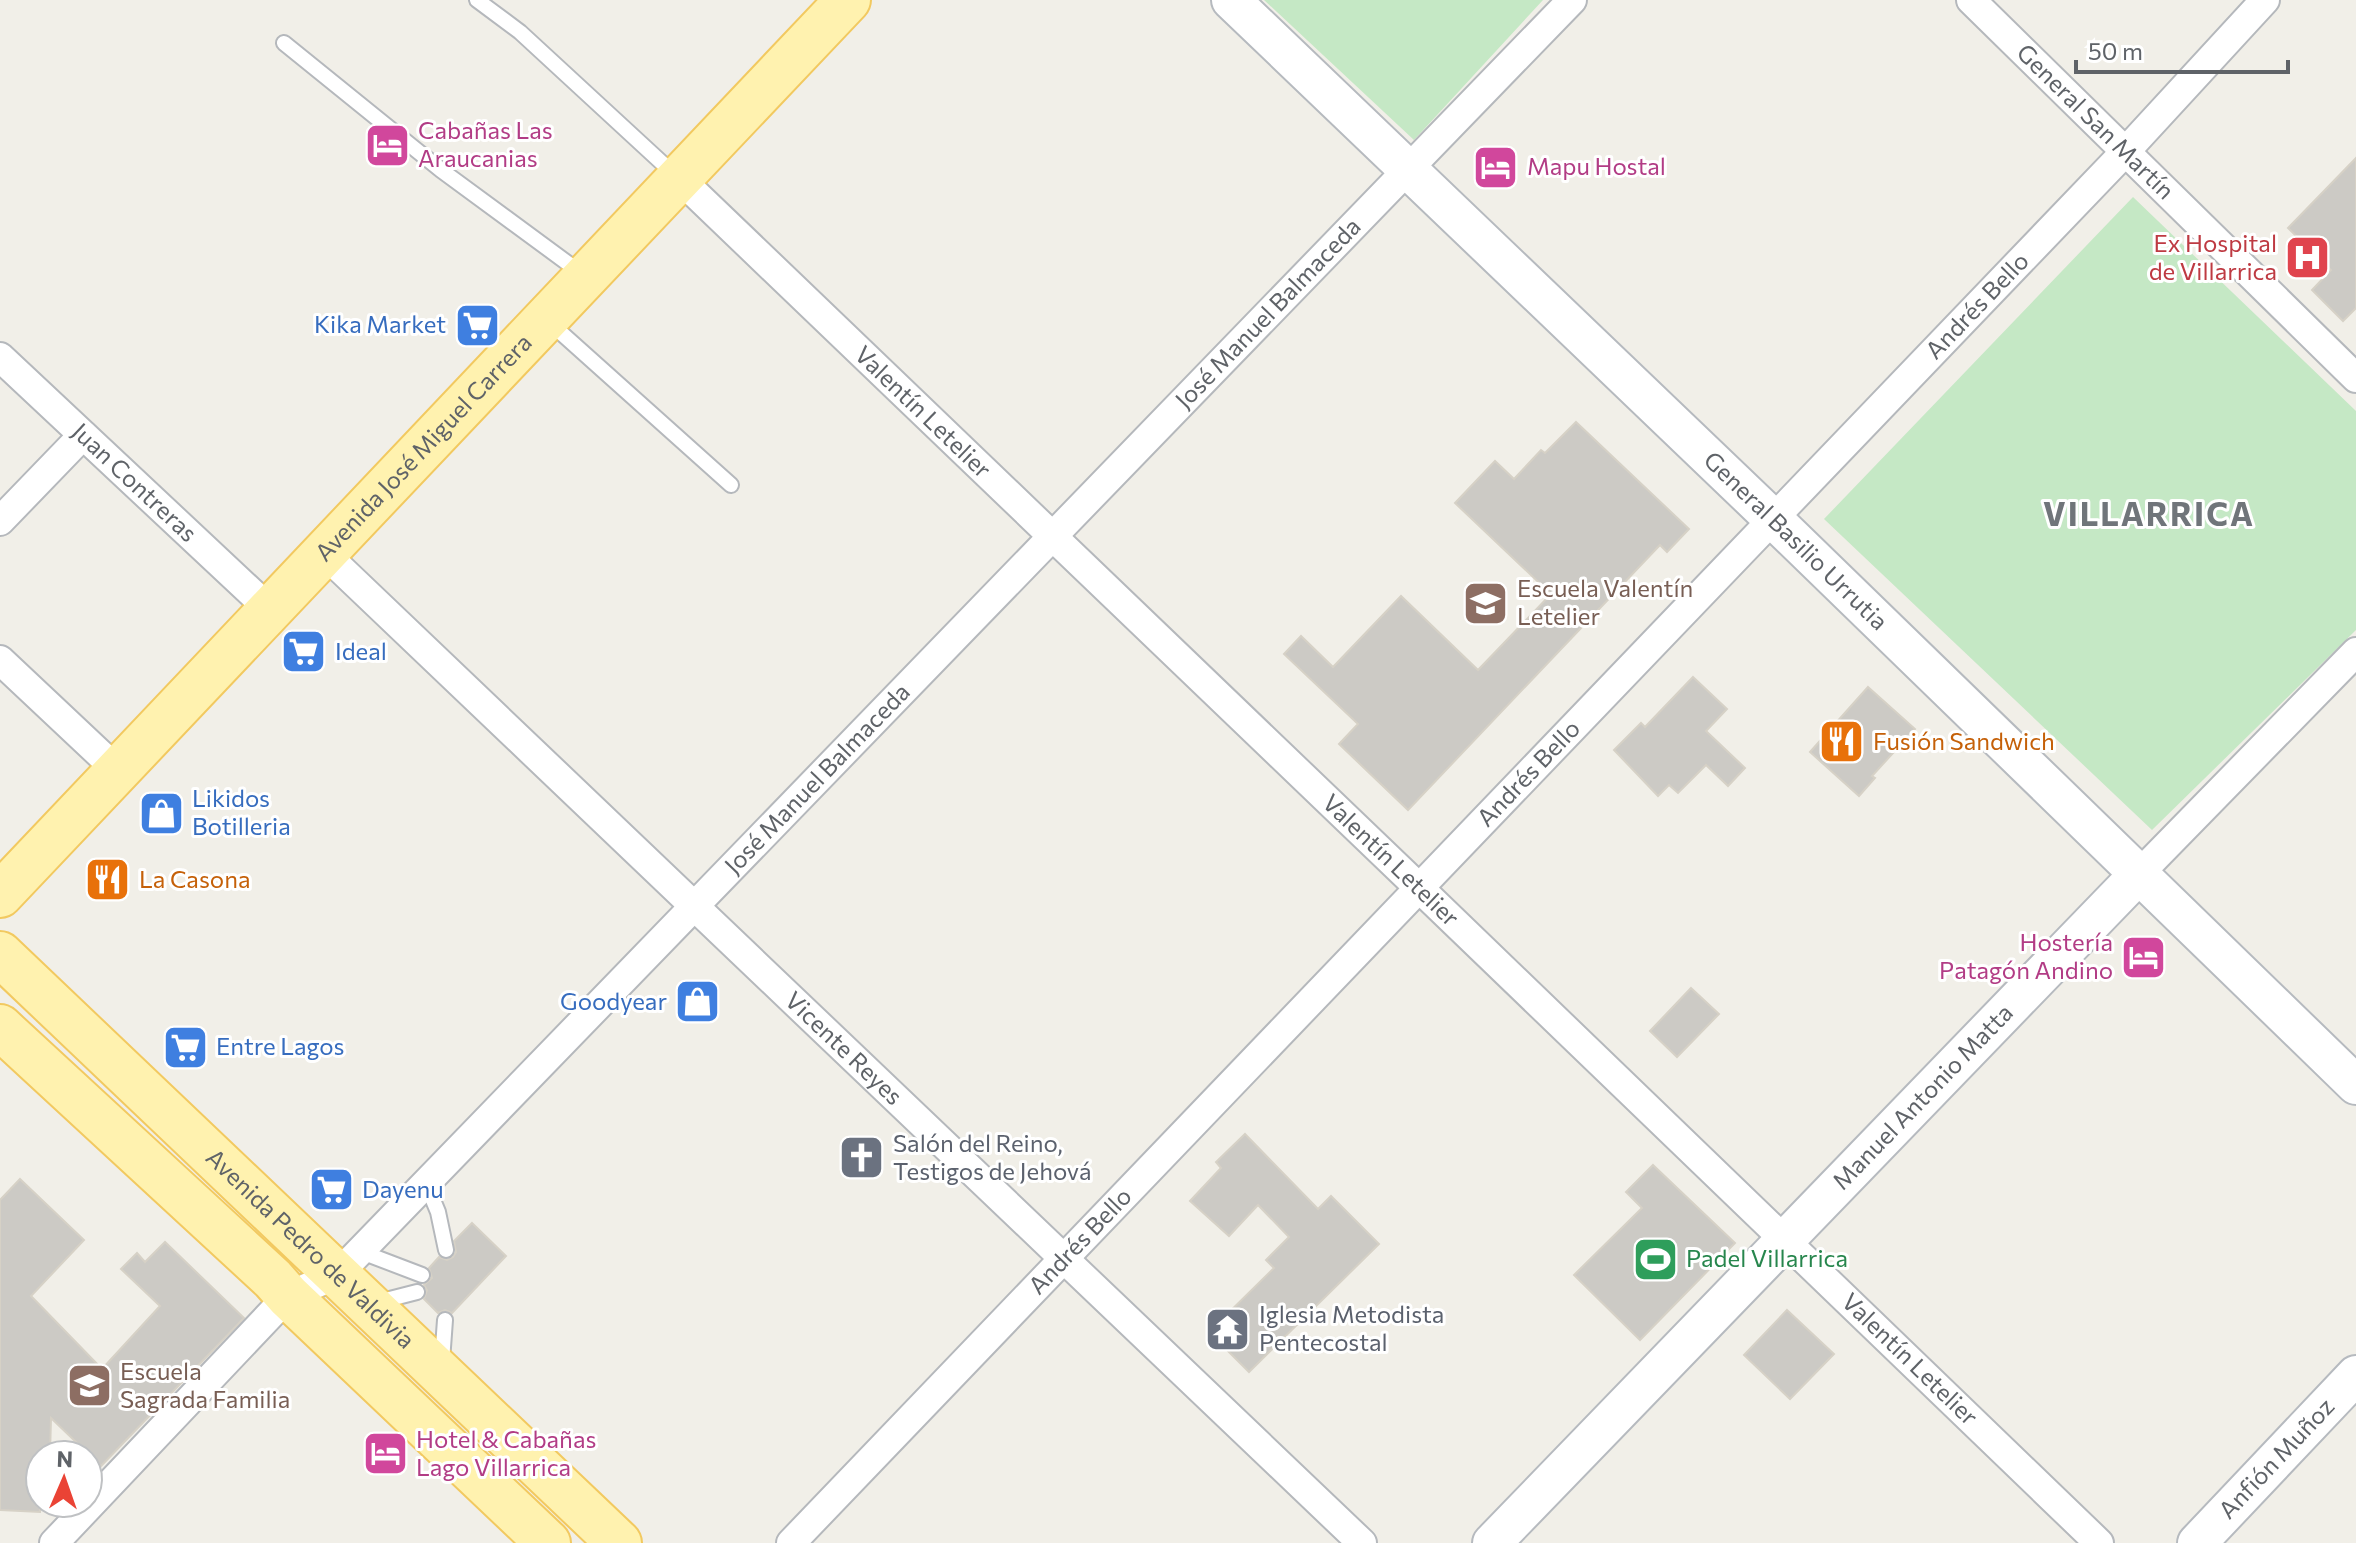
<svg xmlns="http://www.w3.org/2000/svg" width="2356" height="1543" viewBox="0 0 2356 1543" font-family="Commissioner,sans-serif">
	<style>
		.green { fill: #c5e8c5 }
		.building { fill: #cccac5; stroke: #d6d1c6; stroke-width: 2 }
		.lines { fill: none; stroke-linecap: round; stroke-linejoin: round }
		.lane-casing { stroke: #b5b8bc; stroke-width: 18 }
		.street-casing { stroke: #b5b8bc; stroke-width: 32 }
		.secondary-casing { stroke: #b6babf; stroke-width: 42 }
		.primary-casing { stroke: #f2c960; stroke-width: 48 }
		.lane { stroke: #fff; stroke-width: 14 }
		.street { stroke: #fff; stroke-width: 28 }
		.secondary { stroke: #fff; stroke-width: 38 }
		.primary { stroke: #fff2af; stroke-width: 44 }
		.labels { text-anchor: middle; stroke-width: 6; stroke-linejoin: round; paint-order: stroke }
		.street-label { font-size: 24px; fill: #5f6368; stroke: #fff }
		.hotel-label { font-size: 24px; fill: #b23c85; stroke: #fff; text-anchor: start }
		.health-label { font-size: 24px; fill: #be3a42; stroke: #fff; text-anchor: end }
		.shop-label { font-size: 24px; fill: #366cbe; stroke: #fff; text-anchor: start }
		.education-label { font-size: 24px; fill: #785e54; stroke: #fff; text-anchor: start }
		.food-label { font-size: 24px; fill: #c56008; stroke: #fff; text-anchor: start }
		.worship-label { font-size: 24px; fill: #5b616d; stroke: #fff; text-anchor: start }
		.leisure-label { font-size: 24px; fill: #27864d; stroke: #fff; text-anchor: start }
		.district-label { font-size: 32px; font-weight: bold; letter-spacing: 2px; fill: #70757a; stroke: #fff }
	</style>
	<rect width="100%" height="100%" fill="#f1efe8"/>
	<path class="green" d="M1264 0H1543L1414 140Z
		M2133 197 2356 411V630L2152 830 1824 519Z"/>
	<path class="building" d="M2356 158V308L2343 321 2312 290 2331 270 2288 228Z
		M1576 422 1689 529 1667 552 1660 545 1408 810 1339 744 1358 724 1284 654 1301 636 1333 667 1401 596 1478 670 1551 594 1455 503 1495 461 1514 479 1541 450 1545 453Z
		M1693 677 1727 709 1706 731 1745 768 1728 786 1706 765 1678 793 1669 785 1658 796 1614 750 1641 723 1645 727Z
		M1868 687 1915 729 1872 776 1875 778 1859 796 1810 752Z
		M1691 988 1719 1014 1677 1057 1650 1031Z
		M1245 1134 1318 1209 1331 1196 1379 1244 1249 1372 1209 1332 1274 1268 1266 1260 1289 1237 1258 1205 1229 1236 1190 1201 1221 1168 1216 1162Z
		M1653 1165 1735 1243 1640 1340 1574 1275 1642 1208 1626 1192Z
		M20 1179 84 1240 31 1296 102 1369 160 1306 121 1269 137 1253 145 1262 165 1242 244 1318 101 1466 51 1418 50 1455H40V1512L0 1510V1200Z
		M472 1223 506 1256 452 1313 445 1310 438 1313 424 1299 427 1290 424 1285 432 1278 429 1268 439 1257 447 1260 453 1257 456 1252 454 1241Z
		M1787 1310 1834 1354 1790 1399 1744 1355Z"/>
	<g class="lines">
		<defs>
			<path id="lane" d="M477 0 520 32 674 174
				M284 43 441 170 581 273
				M549 322 731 485
				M426 1183 438 1212 446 1250
				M359 1251 422 1275
				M378 1302 417 1292
				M442 1361 445 1320"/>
			<g id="street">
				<path id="s1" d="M1971 0 2356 378"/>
				<path id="s2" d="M679 178C1152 634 1628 1085 2099 1543"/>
				<path id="s3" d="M0 357 270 610"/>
				<path d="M0 521 83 435"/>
				<path id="s4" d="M324 553 1362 1543"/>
				<path d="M0 660 118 771"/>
				<path d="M2138 875 2356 652"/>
				<path id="s5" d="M54 1543 288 1296 338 1274 1572 0"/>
				<path id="s6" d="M791 1543 2125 152 2265 0"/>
			</g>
			<g id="secondary">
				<path id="s7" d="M1231 0 1772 518 2356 1085"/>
				<path id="s8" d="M1492 1543 2138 875"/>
				<path id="s9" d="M2197 1543 2356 1375"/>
			</g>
			<g id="primary">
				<path id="s10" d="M0 895 848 0"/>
				<path id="s11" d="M0 954 619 1543"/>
				<path d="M0 1027 273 1279 288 1296 548 1543"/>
			</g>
		</defs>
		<use href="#lane" class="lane-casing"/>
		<use href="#street" class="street-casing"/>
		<use href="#secondary" class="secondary-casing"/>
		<use href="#primary" class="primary-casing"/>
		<use href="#lane" class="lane"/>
		<use href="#street" class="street"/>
		<use href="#secondary" class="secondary"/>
		<use href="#primary" class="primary"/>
	</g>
	<defs>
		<symbol id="hotel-square" viewBox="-11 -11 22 22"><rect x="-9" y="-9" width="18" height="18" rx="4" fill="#d1479c" stroke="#fff"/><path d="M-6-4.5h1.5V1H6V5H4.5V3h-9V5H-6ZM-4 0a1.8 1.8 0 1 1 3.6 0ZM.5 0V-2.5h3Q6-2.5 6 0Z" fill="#fff"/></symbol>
		<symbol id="hospital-square" viewBox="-11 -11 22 22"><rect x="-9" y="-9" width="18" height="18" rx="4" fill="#e0444e" stroke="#fff"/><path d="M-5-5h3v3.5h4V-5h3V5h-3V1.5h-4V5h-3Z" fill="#fff"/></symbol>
		<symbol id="supermarket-square" viewBox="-11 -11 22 22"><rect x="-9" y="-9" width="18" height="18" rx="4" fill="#3f7fe0" stroke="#fff"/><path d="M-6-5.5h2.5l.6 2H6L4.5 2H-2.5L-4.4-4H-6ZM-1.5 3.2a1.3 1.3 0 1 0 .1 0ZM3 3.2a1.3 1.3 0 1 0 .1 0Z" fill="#fff"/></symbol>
		<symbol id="school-square" viewBox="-11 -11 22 22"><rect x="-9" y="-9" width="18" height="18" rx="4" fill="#8d6e63" stroke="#fff"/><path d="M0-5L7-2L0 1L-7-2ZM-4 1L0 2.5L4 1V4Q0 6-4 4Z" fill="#fff"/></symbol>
		<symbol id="restaurant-square" viewBox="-11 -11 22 22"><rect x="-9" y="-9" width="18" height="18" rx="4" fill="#e8710a" stroke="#fff"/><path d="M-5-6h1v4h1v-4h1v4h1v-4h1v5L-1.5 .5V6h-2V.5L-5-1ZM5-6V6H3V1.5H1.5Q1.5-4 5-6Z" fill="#fff"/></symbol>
		<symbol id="shop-square" viewBox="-11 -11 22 22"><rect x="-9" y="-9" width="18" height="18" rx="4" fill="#3f7fe0" stroke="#fff"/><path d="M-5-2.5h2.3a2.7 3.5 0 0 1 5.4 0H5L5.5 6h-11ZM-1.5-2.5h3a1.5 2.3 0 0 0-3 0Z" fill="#fff"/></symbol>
		<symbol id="church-square" viewBox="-11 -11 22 22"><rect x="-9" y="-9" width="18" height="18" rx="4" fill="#6b7280" stroke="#fff"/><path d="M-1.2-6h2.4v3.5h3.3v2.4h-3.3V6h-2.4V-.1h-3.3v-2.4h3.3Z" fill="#fff"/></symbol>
		<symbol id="stadium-square" viewBox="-11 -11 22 22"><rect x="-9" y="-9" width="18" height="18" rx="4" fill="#2e9e5b" stroke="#fff"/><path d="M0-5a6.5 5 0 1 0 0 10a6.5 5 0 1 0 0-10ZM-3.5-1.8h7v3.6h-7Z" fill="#fff"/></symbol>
		<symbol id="temple-square" viewBox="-11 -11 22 22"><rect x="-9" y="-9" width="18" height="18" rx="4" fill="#6b7280" stroke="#fff"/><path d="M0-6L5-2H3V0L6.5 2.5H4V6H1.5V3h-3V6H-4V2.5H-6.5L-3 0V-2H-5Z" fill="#fff"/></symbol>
	</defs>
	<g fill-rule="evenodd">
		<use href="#hotel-square" x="362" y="120" width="51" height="51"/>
		<use href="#hotel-square" x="1470" y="142" width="51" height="51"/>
		<use href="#hospital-square" x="2282" y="232" width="51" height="51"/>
		<use href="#supermarket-square" x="452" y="300" width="51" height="51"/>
		<use href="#school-square" x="1460" y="578" width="51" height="51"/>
		<use href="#supermarket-square" x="278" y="626" width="51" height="51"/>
		<use href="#restaurant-square" x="1816" y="716" width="51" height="51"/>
		<use href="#shop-square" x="136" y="788" width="51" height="51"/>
		<use href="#restaurant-square" x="82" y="854" width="51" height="51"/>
		<use href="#hotel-square" x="2118" y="932" width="51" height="51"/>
		<use href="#shop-square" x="672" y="976" width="51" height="51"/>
		<use href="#supermarket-square" x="160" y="1022" width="51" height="51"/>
		<use href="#church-square" x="836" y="1132" width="51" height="51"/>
		<use href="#supermarket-square" x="306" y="1164" width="51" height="51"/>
		<use href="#stadium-square" x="1630" y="1234" width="51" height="51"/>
		<use href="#temple-square" x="1202" y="1304" width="51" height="51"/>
		<use href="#school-square" x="64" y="1360" width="51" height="51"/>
		<use href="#hotel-square" x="360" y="1428" width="51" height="51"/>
	</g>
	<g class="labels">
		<g class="street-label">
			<text dy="8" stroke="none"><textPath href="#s1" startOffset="174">General San Martín</textPath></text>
			<text dy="8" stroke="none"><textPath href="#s6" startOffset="1714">Andrés Bello</textPath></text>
			<text dy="8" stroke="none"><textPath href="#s5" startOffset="1732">José Manuel Balmaceda</textPath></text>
			<text dy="8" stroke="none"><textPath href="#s2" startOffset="338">Valentín Letelier</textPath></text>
			<text dy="8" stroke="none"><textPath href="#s10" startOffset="616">Avenida José Miguel Carrera</textPath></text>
			<text dy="8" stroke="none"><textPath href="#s3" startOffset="184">Juan Contreras</textPath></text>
			<text dy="8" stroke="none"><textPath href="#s7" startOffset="782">General Basilio Urrutia</textPath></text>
			<text dy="8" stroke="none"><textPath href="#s6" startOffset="1066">Andrés Bello</textPath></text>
			<text dy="8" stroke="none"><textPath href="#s5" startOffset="1084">José Manuel Balmaceda</textPath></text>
			<text dy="8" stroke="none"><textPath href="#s2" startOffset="986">Valentín Letelier</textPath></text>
			<text dy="8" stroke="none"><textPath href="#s4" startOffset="718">Vicente Reyes</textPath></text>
			<text dy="8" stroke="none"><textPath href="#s8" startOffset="620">Manuel Antonio Matta</textPath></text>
			<text dy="8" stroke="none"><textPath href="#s6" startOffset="418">Andrés Bello</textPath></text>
			<text dy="8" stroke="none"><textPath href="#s11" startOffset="428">Avenida Pedro de Valdivia</textPath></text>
			<text dy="8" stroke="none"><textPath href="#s2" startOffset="1706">Valentín Letelier</textPath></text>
			<text dy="8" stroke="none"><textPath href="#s9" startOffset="116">Anfión Muñoz</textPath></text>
		</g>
		<g class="hotel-label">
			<text x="418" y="139">Cabañas Las<tspan x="418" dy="28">Araucanias</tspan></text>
			<text x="1527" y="175">Mapu Hostal</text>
			<text x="2113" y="951" text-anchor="end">Hostería<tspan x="2113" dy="28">Patagón Andino</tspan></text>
			<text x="416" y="1448">Hotel &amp; Cabañas<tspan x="416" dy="28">Lago Villarrica</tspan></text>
		</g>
		<g class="health-label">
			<text x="2277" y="252">Ex Hospital<tspan x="2277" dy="28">de Villarrica</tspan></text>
		</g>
		<g class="shop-label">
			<text x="446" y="333" text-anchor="end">Kika Market</text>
			<text x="335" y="660">Ideal</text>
			<text x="192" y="807">Likidos<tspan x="192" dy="28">Botilleria</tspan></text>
			<text x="667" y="1010" text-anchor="end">Goodyear</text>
			<text x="216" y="1055">Entre Lagos</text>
			<text x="362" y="1198">Dayenu</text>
		</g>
		<g class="education-label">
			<text x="1517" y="597">Escuela Valentín<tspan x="1517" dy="28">Letelier</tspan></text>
			<text x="120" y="1380">Escuela<tspan x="120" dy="28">Sagrada Familia</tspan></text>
		</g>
		<g class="food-label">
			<text x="1873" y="750">Fusión Sandwich</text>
			<text x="139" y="888">La Casona</text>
		</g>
		<g class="worship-label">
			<text x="893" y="1152">Salón del Reino,<tspan x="893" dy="28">Testigos de Jehová</tspan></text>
			<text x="1259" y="1323">Iglesia Metodista<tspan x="1259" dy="28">Pentecostal</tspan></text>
		</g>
		<g class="leisure-label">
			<text x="1686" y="1267">Padel Villarrica</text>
		</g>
		<g class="district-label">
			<text x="2149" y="526">VILLARRICA</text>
		</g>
	</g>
	<g transform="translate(64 1479) rotate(2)"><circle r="38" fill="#ffffff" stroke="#bfc1c3" stroke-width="2"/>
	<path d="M0-6L14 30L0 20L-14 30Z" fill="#ea4335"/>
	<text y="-12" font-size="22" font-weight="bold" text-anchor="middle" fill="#5f6368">N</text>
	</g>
	<path d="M2076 60v12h212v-12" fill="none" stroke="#5f6368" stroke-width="4"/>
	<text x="2088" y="60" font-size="24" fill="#5f6368" stroke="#ffffff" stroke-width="6" paint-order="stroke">50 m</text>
</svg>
